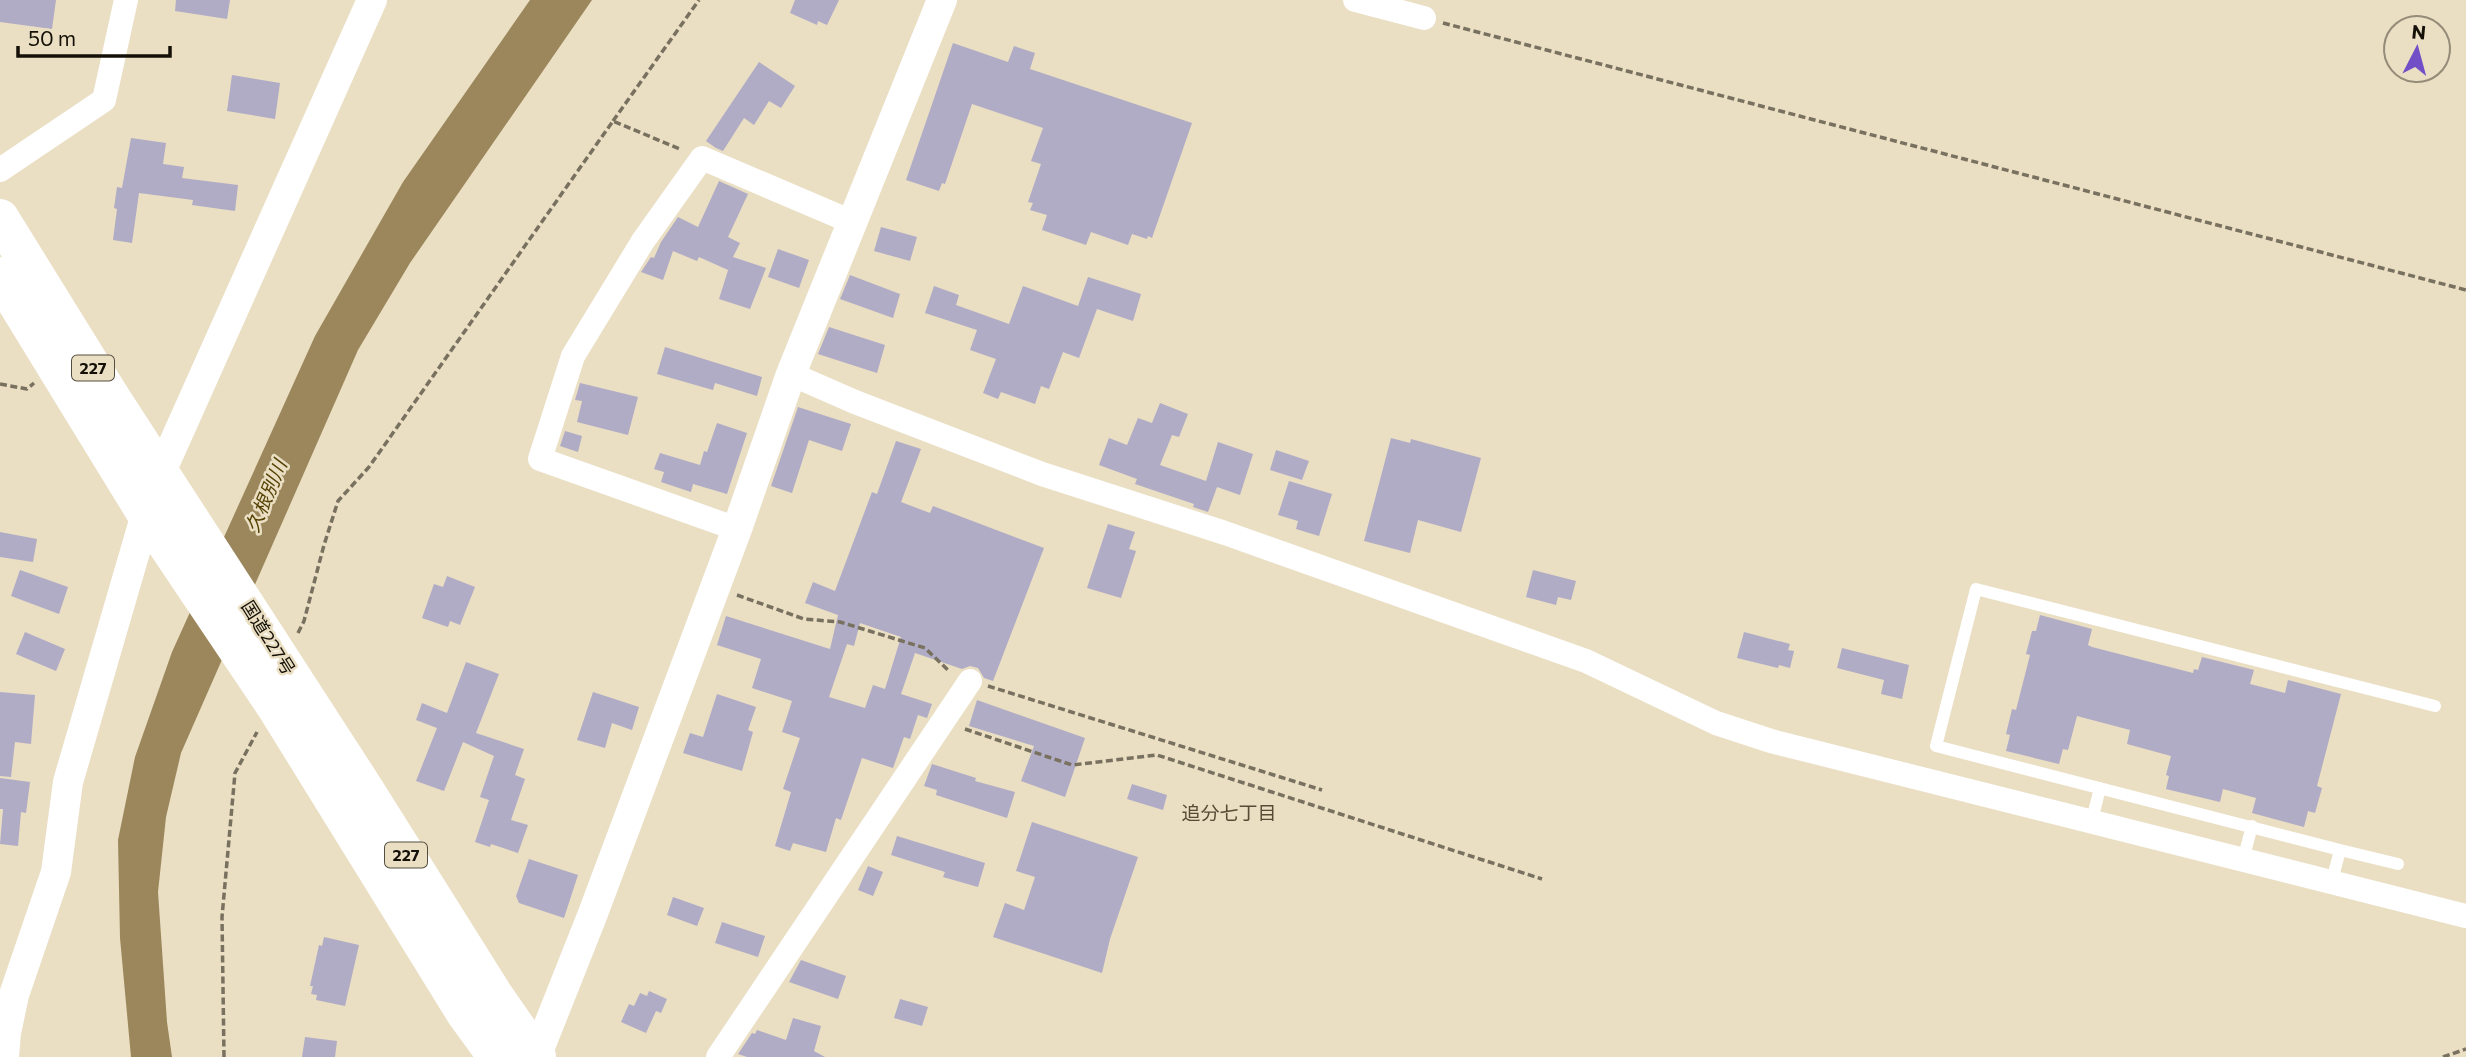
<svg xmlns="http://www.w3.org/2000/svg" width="2466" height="1057" viewBox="0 0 2466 1057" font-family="Commissioner,'Noto Sans JP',sans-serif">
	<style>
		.water { fill: #9b875b }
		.building { fill: #b0acc6; fill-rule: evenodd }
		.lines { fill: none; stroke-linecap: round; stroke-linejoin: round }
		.path { stroke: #79715f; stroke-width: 3.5; stroke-dasharray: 7 3.5; stroke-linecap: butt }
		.service { stroke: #fff; stroke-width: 12 }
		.minor { stroke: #fff; stroke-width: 24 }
		.tertiary { stroke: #fff; stroke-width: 30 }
		.trunk { stroke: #fff; stroke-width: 38 }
		.labels { text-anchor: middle; stroke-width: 5; stroke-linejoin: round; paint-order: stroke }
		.shield { fill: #eadec3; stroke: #544e3f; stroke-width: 2 }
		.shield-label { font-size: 16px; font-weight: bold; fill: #141007 }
		.street-label { font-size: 18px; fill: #141007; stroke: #eadec3 }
		.water-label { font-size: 19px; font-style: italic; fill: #564105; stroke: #eadec3 }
		.neighbourhood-label { font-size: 19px; fill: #564c35; stroke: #eadec3 }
	</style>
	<rect width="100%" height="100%" fill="#eadec3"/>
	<path class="water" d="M530 0H592L410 263 358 350 181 753 166 817 158 892 167 1022 172 1057H131L120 938 118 840 135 757 172 652 315 336 403 182Z"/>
	<path class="building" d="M0 0H56L52 29 0 22Z
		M176 0H230L227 19 175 11Z
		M795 0H839L827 25 818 21 817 25 790 13Z
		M953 43 1008 62 1014 46 1035 53 1030 69 1192 123 1152 238 1148 236 1147 239 1132 234 1128 245 1091 232 1086 245 1042 230 1047 215 1030 210 1033 203 1028 202 1041 164 1031 161 1043 128 972 104 945 184 942 183 939 191 906 180Z
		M759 62 795 86 781 108 769 101 754 125 744 118 723 151 716 148 706 141Z
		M232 75 280 83 275 119 227 111Z
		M131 138 166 143 163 164 184 167 182 178 238 185 235 211 192 205 193 200 139 193 132 243 113 240 117 209 114 208 117 187 122 188Z
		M719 181 748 194 728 237 740 243 733 257 766 268 750 309 719 299 730 264 728 270 699 257 697 261 673 251 663 280 641 272 651 257 654 258 661 242 678 217 698 227Z
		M881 227 917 237 910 261 874 251Z
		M778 249 809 260 799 288 768 277Z
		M850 275 900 294 893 318 840 299Z
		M1088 277 1141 294 1133 321 1097 309 1079 358 1063 352 1049 389 1041 386 1035 404 1001 392 998 399 983 393 996 359 970 350 977 330 925 313 934 286 959 295 956 305 1009 324 1023 286 1078 306Z
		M829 327 885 345 877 373 818 354Z
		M665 347 762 377 757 396 715 383 713 390 657 374Z
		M580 383 638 397 628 435 577 422 582 401 575 400Z
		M1160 403 1188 414 1179 437 1172 435 1160 465 1206 481 1218 442 1253 454 1240 495 1217 487 1208 512 1193 507 1194 504 1135 484 1137 479 1099 465 1109 438 1127 445 1138 418 1152 423Z
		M798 407 851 424 842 451 809 440 792 493 771 486Z
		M717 423 747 433 727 494 693 484 691 492 661 482 664 472 654 469 660 453 700 465 704 451 707 452Z
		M565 431 582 436 578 452 560 446Z
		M1391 438 1410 443 1411 439 1481 458 1461 532 1418 520 1410 553 1364 541Z
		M896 441 921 449 901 502 930 513 933 506 1044 548 993 681 984 678 978 668 970 666 962 669 915 653 901 694 932 704 927 718 918 715 910 739 904 737 893 768 862 758 841 820 836 818 826 852 793 843 790 851 775 846 791 792 783 789 800 738 782 732 792 701 752 688 761 659 717 645 726 616 830 649 838 615 805 603 813 582 835 591 872 492 877 494ZM860 623 901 637 885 689 873 685 865 708 829 697 847 644 854 646Z
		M1276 450 1309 461 1302 480 1270 470Z
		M1289 481 1332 494 1319 536 1296 529 1298 521 1278 515Z
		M1108 524 1135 532 1129 549 1136 551 1121 598 1087 588Z
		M0 532 37 539 33 562 0 557Z
		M20 570 68 587 59 614 11 596Z
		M1533 570 1576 581 1571 600 1558 597 1556 605 1526 597Z
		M447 576 475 587 460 625 450 621 448 627 422 618 434 584 443 587Z
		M2040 615 2092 629 2088 645 2092 647 2193 673 2194 669 2198 670 2202 657 2254 670 2250 684 2285 693 2288 680 2341 694 2317 786 2322 788 2315 813 2308 811 2304 827 2252 813 2256 798 2223 789 2220 802 2166 789 2169 776 2166 775 2171 756 2127 744 2130 730 2077 716 2068 750 2063 749 2059 764 2006 751 2010 735 2006 734 2012 709 2016 710 2030 655 2026 654 2032 631H2036Z
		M25 632 65 649 56 671 16 654Z
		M1744 632 1790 644 1788 650 1794 651 1790 668 1779 665 1778 668 1737 658Z
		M1842 648 1909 665 1902 699 1881 694 1884 680 1837 668Z
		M466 662 499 674 476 733 524 749 515 775 525 779 511 820 528 825 518 853 491 844 490 847 475 842 489 800 480 797 494 756 463 742 444 791 416 781 437 728 416 720 422 703 447 713Z
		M0 692 35 695 31 744 15 742 11 777 0 776Z
		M593 692 639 707 632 730 612 723 605 748 577 740Z
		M717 694 756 707 748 730 753 732 742 771 683 753 690 733 703 737Z
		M977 700 1085 738 1065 797 1021 781 1034 746 969 726Z
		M932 764 976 778 975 781 1015 792 1007 818 936 795 937 790 924 786Z
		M0 778 30 782 26 813 21 812 18 846 0 844 3 809H0Z
		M1132 784 1167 795 1163 810 1127 799Z
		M1032 822 1138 857 1110 939 1102 973 993 937 1005 903 1024 910 1035 877 1016 871Z
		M897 836 985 863 978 887 943 877 945 872 891 855Z
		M529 859 578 875 564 918 519 903 516 896Z
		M868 866 883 872 873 896 858 890Z
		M673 897 704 908 697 926 667 915Z
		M722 922 765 936 758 957 715 943Z
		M324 937 359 945 345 1006 316 1000 317 995 311 994 313 986H310L319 945 322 946Z
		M801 960 846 976 838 999 789 982Z
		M649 991 667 999 661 1013 656 1011 646 1033 621 1022 629 1004 634 1006 640 993 647 996Z
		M900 999 928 1007 922 1026 894 1018Z
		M793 1018 821 1026 814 1051 825 1057H747L738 1054 752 1033 755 1034 757 1030 786 1040Z
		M305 1037 337 1041 335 1057H302Z"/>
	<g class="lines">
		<path class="path" d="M1443 23 2466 290
			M613 121 699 0
			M0 384 27 389 34 383
			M737 595 804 619 840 622 925 648 949 671
			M298 633 304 621 324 545 338 501 369 467 613 121 682 150
			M988 686 1322 790
			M965 729 1072 765 1157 755 1542 879
			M224 1057 222 917 235 773 257 732
			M2443 1057 2466 1049"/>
		<path class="service" d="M2092 820 2100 788
			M2340 850 2398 864
			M2243 860 2252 826
			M2332 881 2340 850 1936 746 1976 589 2435 706"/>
		<path class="minor" d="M1355 0 1424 18
			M0 170 104 100 126 0
			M791 374 855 402 1042 474 1225 533 1586 661 1716 723 1771 741 2466 916
			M737 529 540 459 573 356 643 241 702 158 852 222
			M718 1057 970 681"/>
		<path class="tertiary" d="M4 1057 6 1033 14 995 56 872 68 782 146 514 160 474 372 0
			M536 1057 592 916 737 529 791 374 942 0"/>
		<path class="trunk" d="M0 218 109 394 366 791 494 995 537 1057
			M0 276 146 514 277 709 465 1013 497 1057"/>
	</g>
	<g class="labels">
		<g class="shield">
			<rect x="72" y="355.5" width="42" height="25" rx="5"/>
			<rect x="385" y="842.5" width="42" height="25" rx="5"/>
		</g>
		<g class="shield-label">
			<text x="93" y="374">227</text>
			<text x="406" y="861">227</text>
		</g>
		<g class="street-label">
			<text transform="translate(268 638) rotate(58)" y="6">国道227号</text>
		</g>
		<g class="water-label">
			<text transform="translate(266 496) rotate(-67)" y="7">久根別川</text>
		</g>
		<g class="neighbourhood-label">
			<text x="1229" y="820">追分七丁目</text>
		</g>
	</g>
	<g transform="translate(2417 49) rotate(6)"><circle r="33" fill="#eadec3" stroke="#948c78" stroke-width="2"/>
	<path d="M0-5L12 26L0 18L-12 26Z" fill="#724ec7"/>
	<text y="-10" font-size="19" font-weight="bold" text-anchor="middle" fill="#141007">N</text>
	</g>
	<path d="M18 46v10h152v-10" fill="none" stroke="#141007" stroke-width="3.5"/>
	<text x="28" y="46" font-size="21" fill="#141007" stroke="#eadec3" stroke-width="5" paint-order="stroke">50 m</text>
</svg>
